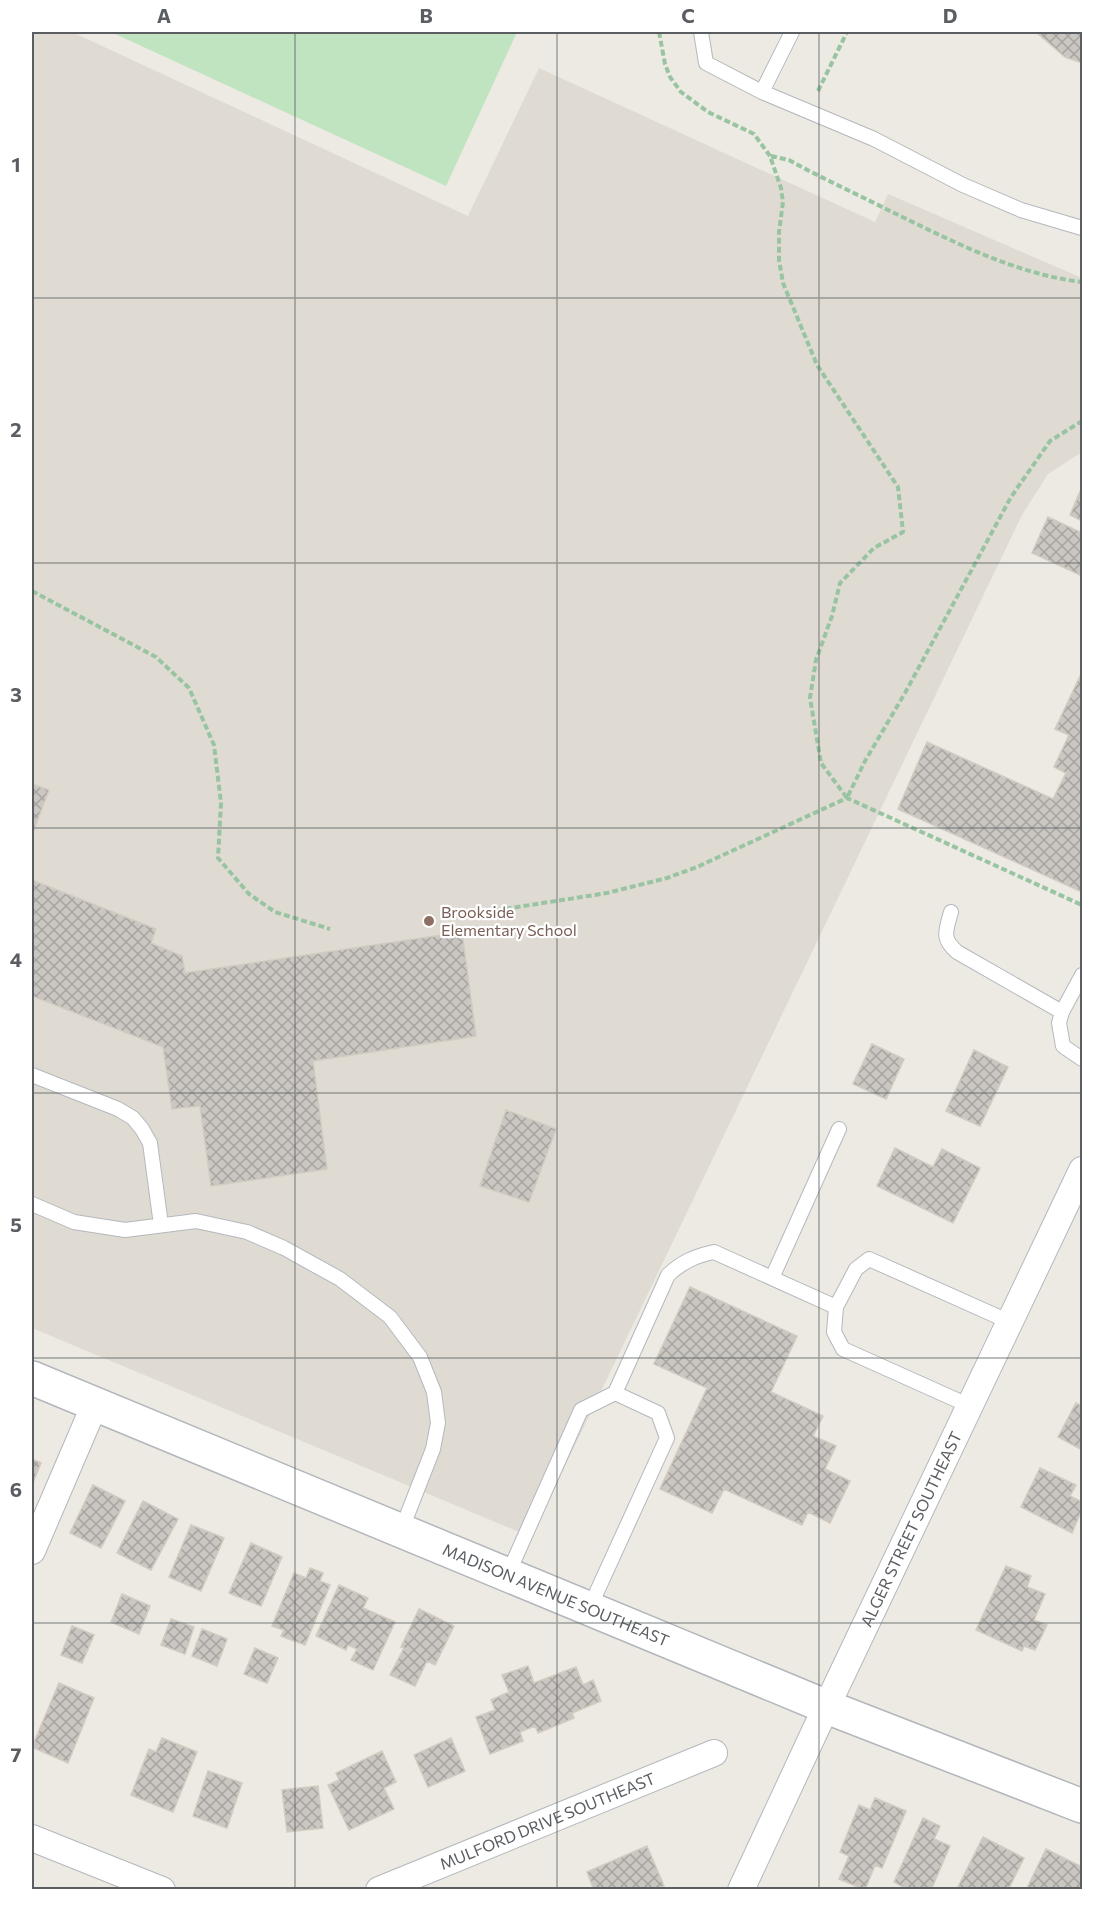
<svg xmlns="http://www.w3.org/2000/svg" width="1114" height="1921" viewBox="0 0 1114 1921" font-family="Commissioner,sans-serif">
	<style>
		.education { fill: #dfdbd3 }
		.pitch { fill: #c0e4bf }
		.building { fill: url(#building-cross-hatch); stroke: #d1cbc0; stroke-width: 1.5 }
		.lines { fill: none; stroke-linecap: round; stroke-linejoin: round }
		.lane-casing { stroke: #b4b8bc; stroke-width: 16 }
		.street-casing { stroke: #b4b8bc; stroke-width: 28 }
		.secondary-casing { stroke: #b3b7bc; stroke-width: 36 }
		.path { stroke: #98c4a2; stroke-width: 4; stroke-dasharray: 6 3; stroke-linecap: butt }
		.lane { stroke: #fff; stroke-width: 14 }
		.street { stroke: #fff; stroke-width: 26 }
		.secondary { stroke: #fff; stroke-width: 33 }
		.grid { fill: none; stroke: #5a5e62; stroke-width: 1.5; stroke-opacity: 0.55 }
		.education-dot { fill: #8d6e63; stroke: #fff; stroke-width: 2 }
		.labels { text-anchor: middle; stroke-width: 4.5; stroke-linejoin: round; paint-order: stroke }
		.education-label { font-size: 16px; fill: #785e54; stroke: #fff; text-anchor: start }
		.street-label { font-size: 16px; fill: #5a5e62; stroke: #fff }
		.neatline { fill: none; stroke: #5a5e62; stroke-width: 2 }
		.grid-label { font-size: 20px; text-anchor: middle; font-weight: bold; fill: #5a5e62 }
	</style>
	<defs>
		<pattern id="building-cross-hatch" width="8" height="8" patternUnits="userSpaceOnUse" patternTransform="scale(1.5)"><rect width="8" height="8" fill="#cac6c1"/><path d="M0 0l8 8M0 8l8-8" fill="none" stroke="#a7a4a0"/></pattern>
	</defs>
	<rect width="100%" height="100%" fill="#eceae2"/>
	<path class="education" d="M32 32H72L468 216 539 68 875 222 888 194 1082 278V452L1048 474 1022 515 531 1537 32 1328Z"/>
	<path class="pitch" d="M111 32H517L446 186Z"/>
	<path class="building" d="M1036 32H1082V63L1065 57Z
		M1082 487V521L1070 515Z
		M1048 517 1082 533V568L1080 575 1032 553Z
		M1082 672V892L898 809 927 742 1053 799 1066 773 1054 767 1069 735 1055 729Z
		M32 784 49 790 32 835Z
		M32 880 156 929 151 943 182 956 185 973 462 932 476 1036 313 1061 327 1169 211 1186 200 1106 172 1109 163 1047 32 996Z
		M872 1044 904 1059 886 1099 853 1084Z
		M974 1050 1008 1067 980 1126 946 1111Z
		M506 1110 556 1129 529 1202 480 1186Z
		M895 1148 933 1167 942 1149 980 1168 953 1223 877 1186Z
		M690 1287 797 1336 771 1392 823 1416 813 1436 836 1446 825 1469 850 1481 830 1523 808 1512 802 1525 724 1489 712 1513 660 1489 707 1388 654 1364Z
		M1076 1403 1082 1406V1450L1058 1437Z
		M32 1459 41 1463 32 1485Z
		M1040 1468 1076 1485 1070 1496 1082 1502V1509L1072 1533 1021 1507Z
		M93 1485 125 1501 101 1548 70 1533Z
		M143 1501 178 1519 151 1570 117 1553Z
		M191 1525 224 1538 201 1591 169 1577Z
		M251 1543 282 1557 261 1606 229 1593Z
		M1006 1566 1031 1576 1027 1587 1045 1594 1034 1620 1047 1625 1035 1650 1024 1646 1022 1651 976 1630Z
		M310 1568 323 1573 320 1581 330 1585 305 1645 281 1636 284 1630 272 1626 294 1573 306 1578Z
		M339 1585 368 1598 363 1608 395 1622 373 1670 351 1660 357 1649 348 1645 346 1650 316 1636Z
		M122 1594 150 1606 139 1634 111 1622Z
		M419 1609 454 1626 435 1665 427 1661 415 1686 390 1675 404 1648 401 1647Z
		M171 1619 194 1627 185 1654 161 1645Z
		M72 1626 94 1635 82 1663 61 1655Z
		M202 1629 227 1639 217 1666 192 1656Z
		M255 1648 278 1658 267 1683 244 1674Z
		M528 1666 534 1683 576 1667 583 1685 593 1680 601 1701 572 1713 574 1718 538 1733 535 1726 520 1732 523 1741 490 1754 476 1717 495 1710 491 1700 509 1692 502 1675Z
		M59 1683 94 1698 68 1763 32 1747Z
		M162 1738 197 1752 173 1812 131 1795 149 1749 156 1752Z
		M451 1738 465 1771 428 1787 414 1755Z
		M382 1751 396 1782 384 1788 394 1809 349 1830 328 1785 339 1780 336 1773Z
		M208 1771 242 1783 227 1828 193 1816Z
		M318 1786 323 1828 287 1832 282 1790Z
		M875 1798 906 1811 882 1868 875 1865 865 1890 839 1879 849 1856 840 1852 859 1805 870 1810Z
		M923 1818 940 1826 934 1839 950 1846 931 1890H908L894 1882Z
		M983 1837 1024 1858 1008 1890 957 1889Z
		M647 1846 664 1886 657 1890H594L587 1872Z
		M1046 1849 1082 1867V1883L1079 1890H1026Z"/>
	<g class="lines">
		<defs>
			<path id="lane" d="M701 32 706 63 762 92 874 139 963 185 1021 210 1082 228
				M762 92 792 32
				M951 912C946 931 941 938 957 952L1062 1012
				M1082 975 1062 1012 1059 1023 1063 1046 1082 1059
				M32 1075 118 1109 133 1118 142 1129 150 1143 161 1225
				M32 1204 74 1222 125 1230 196 1221 247 1232 284 1248 340 1279 390 1317 420 1357 434 1392 438 1423 433 1449 401 1531
				M772 1278 839 1129
				M836 1307 834 1332 843 1349 970 1406
				M508 1574 581 1410 615 1393 668 1275C682 1262 695 1256 714 1252L836 1307 856 1269 869 1259 1010 1322
				M589 1609 667 1438 658 1413 615 1393"/>
			<g id="street">
				<path d="M32 1551 95 1404"/>
				<path d="M32 1838 162 1890"/>
				<path id="s1" d="M379 1890 714 1753"/>
				<path id="s2" d="M741 1890 814 1733 1082 1170"/>
			</g>
			<g id="secondary">
				<path id="s3" d="M32 1378 827 1707 1082 1806"/>
			</g>
		</defs>
		<use href="#lane" class="lane-casing"/>
		<use href="#street" class="street-casing"/>
		<use href="#secondary" class="secondary-casing"/>
		<path class="path" d="M659 32 665 64 670 77 681 92 708 112 754 134 770 156 781 188 783 202 779 232V260L783 283 817 365 898 487 903 532 874 548 840 583 832 616 816 660 810 698 821 763 847 798 865 761 905 693 1011 497 1050 441 1082 421
			M818 91 847 32
			M771 156 789 160C821 178 855 193 888 210 950 240 1014 274 1082 282
			M32 591 156 657 189 688 214 745 221 803 218 858 249 894 275 912 330 929
			M479 913 607 893 667 878 697 867 847 798 1082 905"/>
		<use href="#lane" class="lane"/>
		<use href="#street" class="street"/>
		<use href="#secondary" class="secondary"/>
	</g>
	<path class="grid" d="M295 32V1890M557 32V1890M819 32V1890M32 298H1082M32 563H1082M32 828H1082M32 1093H1082M32 1358H1082M32 1623H1082"/>
	<circle class="education-dot" cx="429" cy="921" r="6"/>
	<g class="labels">
		<g class="education-label">
			<text x="441" y="918">Brookside<tspan x="441" dy="18">Elementary School</tspan></text>
		</g>
		<g class="street-label">
			<text dy="6" stroke="none"><textPath href="#s2" startOffset="399">ALGER STREET SOUTHEAST</textPath></text>
			<text dy="6" stroke="none"><textPath href="#s3" startOffset="567">MADISON AVENUE SOUTHEAST</textPath></text>
			<text dy="6" stroke="none"><textPath href="#s1" startOffset="182">MULFORD DRIVE SOUTHEAST</textPath></text>
		</g>
	</g>
	<rect width="1114" height="1921" fill="none" stroke="#ffffff" stroke-width="66"/>
	<rect x="33" y="33" width="1048" height="1855" class="neatline"/>
	<g class="grid-label">
		<text x="164" y="23">A</text>
		<text x="426" y="23">B</text>
		<text x="688" y="23">C</text>
		<text x="950" y="23">D</text>
		<text x="16" y="172">1</text>
		<text x="16" y="437">2</text>
		<text x="16" y="702">3</text>
		<text x="16" y="967">4</text>
		<text x="16" y="1232">5</text>
		<text x="16" y="1497">6</text>
		<text x="16" y="1762">7</text>
	</g>
</svg>
